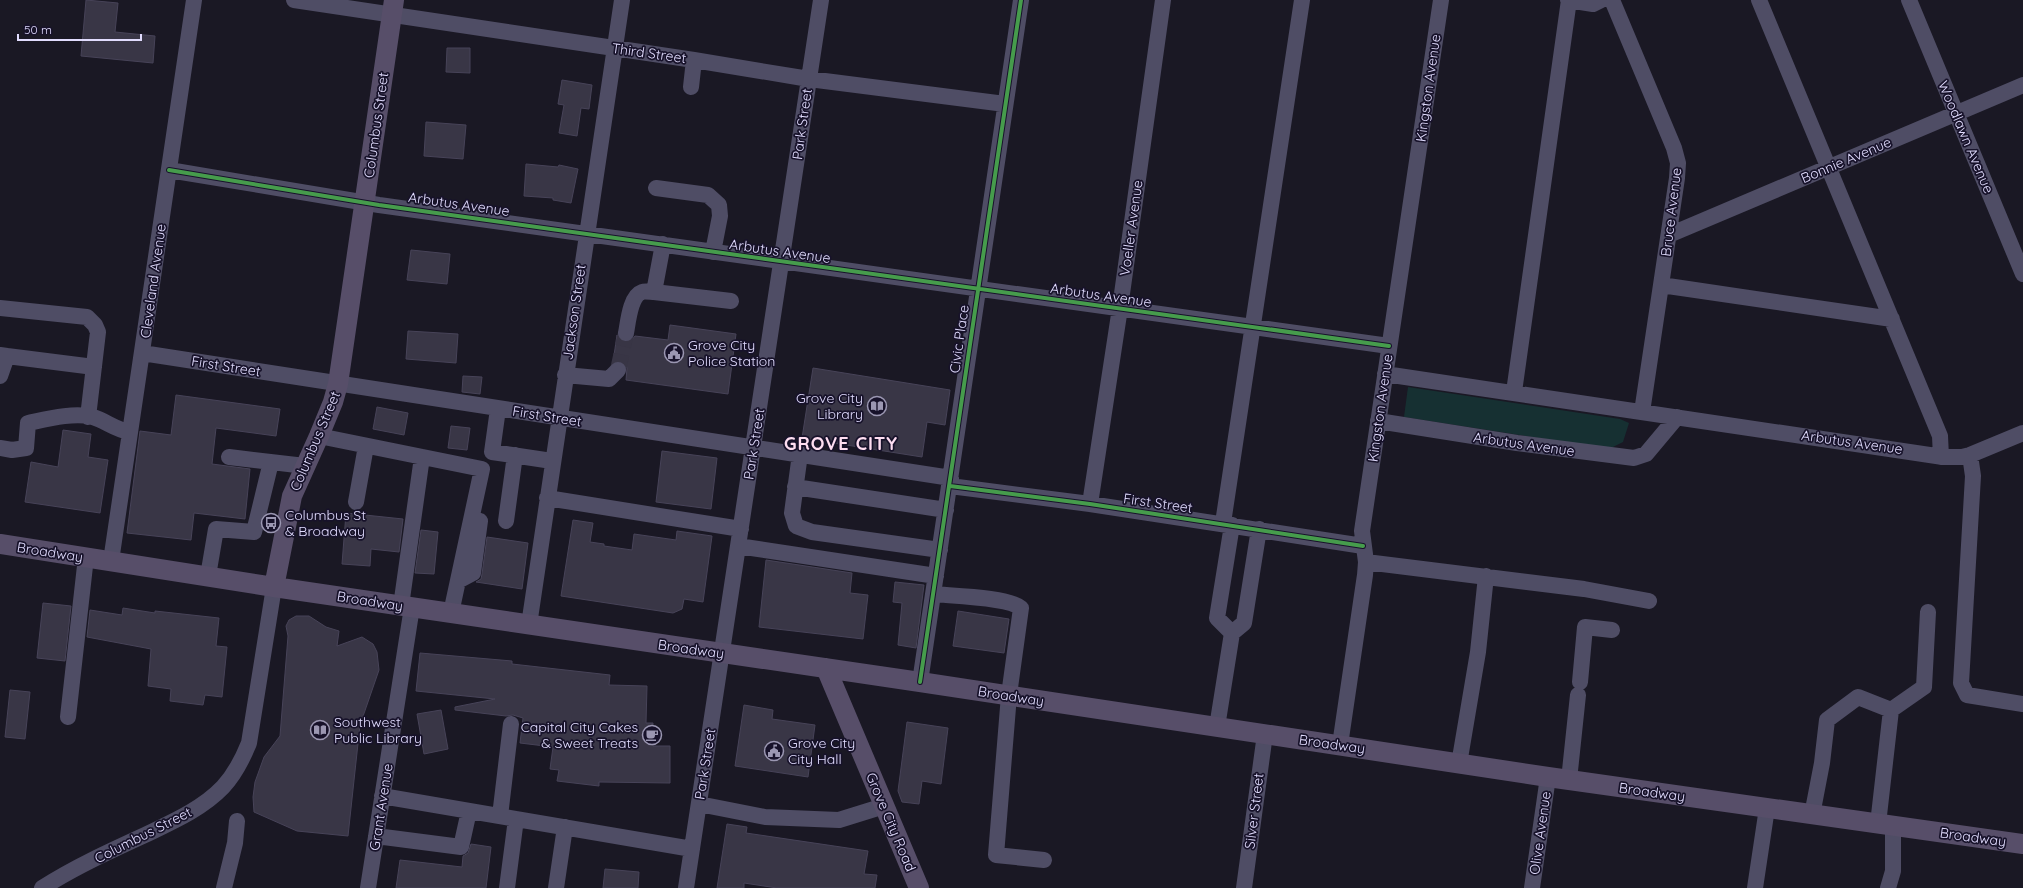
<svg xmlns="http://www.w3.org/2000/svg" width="2023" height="888" viewBox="0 0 2023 888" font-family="Quicksand,sans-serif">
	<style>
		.green { fill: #163032 }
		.building { fill: #393646; stroke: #474358 }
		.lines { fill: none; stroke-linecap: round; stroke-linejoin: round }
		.minor-tunnel { stroke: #383545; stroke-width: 16; stroke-dasharray: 16 8; stroke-linecap: butt }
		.minor { stroke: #4f4d65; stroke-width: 16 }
		.major { stroke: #574e69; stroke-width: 20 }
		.cycleway-casing { stroke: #17122a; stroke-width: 6 }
		.cycleway { stroke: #469c4c; stroke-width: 4 }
		.labels { text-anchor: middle; stroke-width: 3.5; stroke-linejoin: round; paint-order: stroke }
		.street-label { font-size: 14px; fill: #e1dcfe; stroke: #17122a }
		.poi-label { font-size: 14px; fill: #e1dcfe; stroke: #17122a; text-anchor: start }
		.district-label { font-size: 18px; font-weight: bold; letter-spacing: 1px; fill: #fedef1; stroke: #17122a }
	</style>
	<rect width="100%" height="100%" fill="#1a1824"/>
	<path class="green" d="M1408 387 1620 419 1629 423 1623 442 1609 449 1404 417Z"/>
	<path class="building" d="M86 0 118 3 115 32 155 36 153 63 81 56Z
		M447 48H470V73L446 72Z
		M562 80 592 85 589 109 581 108 577 136 559 133 564 105 558 104Z
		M426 122 466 125 463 159 424 156Z
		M526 164 558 167 559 165 578 169 571 203 553 200V198L524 196Z
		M411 250 450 254 447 284 407 280Z
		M670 325 736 334 728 394 626 380 627 368 625 364 620 361 613 362 617 335 620 340 625 342H630L635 336 668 340Z
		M408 331 458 334 456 363 406 359Z
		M813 368 950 390 945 425 927 422 922 457 802 438Z
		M463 376 482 377 480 394 462 392Z
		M176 395 280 409 276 436 216 428 212 464 250 469 245 519 194 513 191 540 127 533 140 431 171 435Z
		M377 407 408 413 404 435 373 429Z
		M451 426 470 428 467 450 448 448Z
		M63 430 91 434 88 457 108 460 100 513 25 502 31 462 58 467Z
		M662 451 717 458 711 509 656 502Z
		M346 513 403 519 399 552 371 549 370 566 342 564Z
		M573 520 593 523 590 542 604 544V546L632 550 634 534 676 540 677 531 712 536 703 602 684 599 682 609 673 613 561 596Z
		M421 530 438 532 434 574 415 573Z
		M487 537 528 543 522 589 476 582 481 579 482 574Z
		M766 560 852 573 850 593 868 595 863 639 759 627Z
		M895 582 924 585 916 648 898 645 902 603 893 602Z
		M43 603 71 606 65 661 37 658Z
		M123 608 155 613V611L219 618 216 646 227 647 222 697 205 695 203 705 170 701 171 689 148 686 151 649 87 637 90 610 122 615Z
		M958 611 1009 619 1004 653 953 646Z
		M296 616H309L326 627 339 631 337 646 362 637 373 644 377 652 379 670 360 725 348 836 297 831 254 812 253 797 255 782 264 757 280 736 288 636 286 626 289 620Z
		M420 653 512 661V664L610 675 609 685 647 686 646 723H653V746H670V783L599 782V786L557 781 559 770 550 769 553 747 520 743 523 718 513 715 506 716 455 710V707L495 699 416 691Z
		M10 690 30 692 25 739 5 737Z
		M744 705 773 710 772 719 815 725 808 777 735 766Z
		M441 710 448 749 424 754 417 714Z
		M907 722 948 728 941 784 922 781 919 804 902 802 898 791Z
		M727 824 747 827 746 833 868 851 864 874 877 875 875 888H777L744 883V888H717Z
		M471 844 491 847 486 888H396L400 860 462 867 463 856 468 853Z
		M605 869 639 872 638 888H603Z"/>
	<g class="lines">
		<path class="minor-tunnel" d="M618 370 626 333"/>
		<path class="minor" d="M294 0 694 60 809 79 1005 104
			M1568 0 1593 4 1601 0
			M1612 0 1674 148 1678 163 1677 178 1642 412
			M1759 0 1940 436 1941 457
			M1909 0 2023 274
			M691 87 694 60
			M169 170 379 205 1389 346
			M656 188 708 195 719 205 720 216 713 252
			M1669 235 2023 85
			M663 244 654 292 731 301
			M1661 285 1892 319
			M0 308 87 317 95 325 98 332 88 417
			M626 333C628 323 630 296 642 292 645 291 651 292 654 292
			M142 353 951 478
			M0 355 7 356 0 376
			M7 356 94 367
			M1385 374 1943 457H1962L1970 455 2023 433
			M565 375 609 379 618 370
			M1514 392 1569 0
			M498 409 492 452 552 461
			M1378 421 1517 443 1634 458 1646 454 1677 417
			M319 436 482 469 451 613
			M0 448 12 450 26 448 28 423C47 419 74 412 93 417 106 421 116 430 130 432
			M800 454 792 513 796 526 812 532 940 550
			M1970 455 1973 476 1961 683 1967 695 2023 704
			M229 457 305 466
			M950 486 1090 504 1363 546
			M795 487 946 510
			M547 498 741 529
			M356 502 366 446
			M1090 504 1120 308 1163 0
			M506 521 515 455
			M1223 523 1302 0
			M738 546 936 576
			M111 561 194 0
			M1366 562 1584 589 1649 601
			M208 576 216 529 254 532 271 462
			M458 581 473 573 480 521
			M933 594C953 596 1008 597 1021 608L1009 695 996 855 1044 860
			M401 606 422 457
			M529 625 622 0
			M1232 633 1217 618 1232 525
			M920 682 1021 0
			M1580 682 1585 627 1612 630
			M68 717 86 557
			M1217 727 1232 633 1244 623 1259 529
			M1340 745 1365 575 1366 562 1362 531 1441 0
			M1459 764 1478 652 1486 576
			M1569 780 1578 695
			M382 796 692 849
			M699 804 765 817 839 820 884 806
			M1812 815 1822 763 1827 720 1858 697 1891 710
			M500 816 511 724
			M1878 824 1891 710 1924 687 1928 612
			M376 836 461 847 469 811
			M42 888C75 867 110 851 145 835 172 822 202 809 223 787 234 775 243 758 249 743L274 587
			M224 888 235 843 237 821
			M368 888 412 607
			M507 888 516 819
			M556 888 565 827
			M686 888 821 0
			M1244 888 1265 734
			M1532 888 1548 777
			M1755 888 1767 808
			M1888 888 1893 871V826"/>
		<path class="major" d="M0 544 274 587 920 682 1548 777 2023 844
			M274 587 292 496 319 436 333 402 338 384 394 0
			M826 668 919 888"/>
		<defs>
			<path id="cycleway" d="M169 170 379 205 1389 346
				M950 486 1090 504 1363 546
				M920 682 1021 0"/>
		</defs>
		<use href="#cycleway" class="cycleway-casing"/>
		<use href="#cycleway" class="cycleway"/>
	</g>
	<defs>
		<symbol id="civic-ring" viewBox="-11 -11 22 22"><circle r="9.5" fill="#17122a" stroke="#9b97b2" stroke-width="1.5"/><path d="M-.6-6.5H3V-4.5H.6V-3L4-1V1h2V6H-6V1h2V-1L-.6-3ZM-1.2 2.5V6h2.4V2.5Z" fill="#9b97b2"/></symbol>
		<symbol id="library-ring" viewBox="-11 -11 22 22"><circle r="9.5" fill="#17122a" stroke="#9b97b2" stroke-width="1.5"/><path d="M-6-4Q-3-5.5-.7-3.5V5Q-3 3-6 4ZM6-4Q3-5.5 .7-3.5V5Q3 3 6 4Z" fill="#9b97b2"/></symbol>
		<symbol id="bus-ring" viewBox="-11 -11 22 22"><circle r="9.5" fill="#17122a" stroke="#9b97b2" stroke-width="1.5"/><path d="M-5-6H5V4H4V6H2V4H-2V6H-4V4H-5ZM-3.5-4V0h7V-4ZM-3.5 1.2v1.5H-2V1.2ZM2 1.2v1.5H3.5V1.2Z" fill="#9b97b2"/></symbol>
		<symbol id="cafe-ring" viewBox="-11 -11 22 22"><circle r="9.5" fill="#17122a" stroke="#9b97b2" stroke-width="1.5"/><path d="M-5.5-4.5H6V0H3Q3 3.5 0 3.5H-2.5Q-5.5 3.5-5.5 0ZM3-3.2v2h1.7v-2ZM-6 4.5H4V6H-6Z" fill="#9b97b2"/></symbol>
	</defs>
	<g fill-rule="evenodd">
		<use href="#civic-ring" x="663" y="342" width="22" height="22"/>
		<use href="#library-ring" x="866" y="395" width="22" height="22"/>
		<use href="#bus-ring" x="260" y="512" width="22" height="22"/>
		<use href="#library-ring" x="309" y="719" width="22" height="22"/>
		<use href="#cafe-ring" x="641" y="724" width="22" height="22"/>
		<use href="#civic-ring" x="763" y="740" width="22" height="22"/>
	</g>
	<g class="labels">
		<g class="street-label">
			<text transform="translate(649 53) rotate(8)" y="5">Third Street</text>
			<text transform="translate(1428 88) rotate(-82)" y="5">Kingston Avenue</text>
			<text transform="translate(802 124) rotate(-82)" y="5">Park Street</text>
			<text transform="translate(376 125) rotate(-82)" y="5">Columbus Street</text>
			<text transform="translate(1966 137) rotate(67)" y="5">Woodlawn Avenue</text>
			<text transform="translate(1846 160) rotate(-23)" y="5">Bonnie Avenue</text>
			<text transform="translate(459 204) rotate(8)" y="5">Arbutus Avenue</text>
			<text transform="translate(1671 212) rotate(-83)" y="5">Bruce Avenue</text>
			<text transform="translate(1131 228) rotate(-82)" y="5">Voeller Avenue</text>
			<text transform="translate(780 251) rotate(8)" y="5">Arbutus Avenue</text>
			<text transform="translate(153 281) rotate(-82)" y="5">Cleveland Avenue</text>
			<text transform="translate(1101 295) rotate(8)" y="5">Arbutus Avenue</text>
			<text transform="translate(574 312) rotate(-82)" y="5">Jackson Street</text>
			<text transform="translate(959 339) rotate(-82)" y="5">Civic Place</text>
			<text transform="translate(226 366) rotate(9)" y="5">First Street</text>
			<text transform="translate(1380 408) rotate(-82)" y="5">Kingston Avenue</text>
			<text transform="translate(547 416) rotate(9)" y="5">First Street</text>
			<text transform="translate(315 441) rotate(-67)" y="5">Columbus Street</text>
			<text transform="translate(1852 442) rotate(8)" y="5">Arbutus Avenue</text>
			<text transform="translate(754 444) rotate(-81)" y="5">Park Street</text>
			<text transform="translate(1524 444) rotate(8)" y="5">Arbutus Avenue</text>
			<text transform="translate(1158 503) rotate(8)" y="5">First Street</text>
			<text transform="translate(50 552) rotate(9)" y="5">Broadway</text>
			<text transform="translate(370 601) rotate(9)" y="5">Broadway</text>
			<text transform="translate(691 649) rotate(8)" y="5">Broadway</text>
			<text transform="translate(1011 696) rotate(9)" y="5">Broadway</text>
			<text transform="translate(1332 744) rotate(8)" y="5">Broadway</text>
			<text transform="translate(705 764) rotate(-81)" y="5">Park Street</text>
			<text transform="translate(1652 792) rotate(8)" y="5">Broadway</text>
			<text transform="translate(381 807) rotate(-81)" y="5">Grant Avenue</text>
			<text transform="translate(1254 811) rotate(-83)" y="5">Silver Street</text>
			<text transform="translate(891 822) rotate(67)" y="5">Grove City Road</text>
			<text transform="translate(1540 833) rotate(-82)" y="5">Olive Avenue</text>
			<text transform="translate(143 835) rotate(-27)" y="5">Columbus Street</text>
			<text transform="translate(1973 837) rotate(8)" y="5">Broadway</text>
		</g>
		<g class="poi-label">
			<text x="688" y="350">Grove City<tspan x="688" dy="16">Police Station</tspan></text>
			<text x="863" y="403" text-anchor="end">Grove City<tspan x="863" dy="16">Library</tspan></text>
			<text x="285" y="520">Columbus St<tspan x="285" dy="16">&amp; Broadway</tspan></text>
			<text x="334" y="727">Southwest<tspan x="334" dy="16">Public Library</tspan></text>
			<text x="638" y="732" text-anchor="end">Capital City Cakes<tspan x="638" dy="16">&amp; Sweet Treats</tspan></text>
			<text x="788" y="748">Grove City<tspan x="788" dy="16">City Hall</tspan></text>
		</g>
		<g class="district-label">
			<text x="841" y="450">GROVE CITY</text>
		</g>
	</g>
	<path d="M18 34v6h123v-6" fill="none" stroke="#e1dcfe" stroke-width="2"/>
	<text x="24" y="34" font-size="12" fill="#e1dcfe" stroke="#17122a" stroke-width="3" paint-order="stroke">50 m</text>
</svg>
